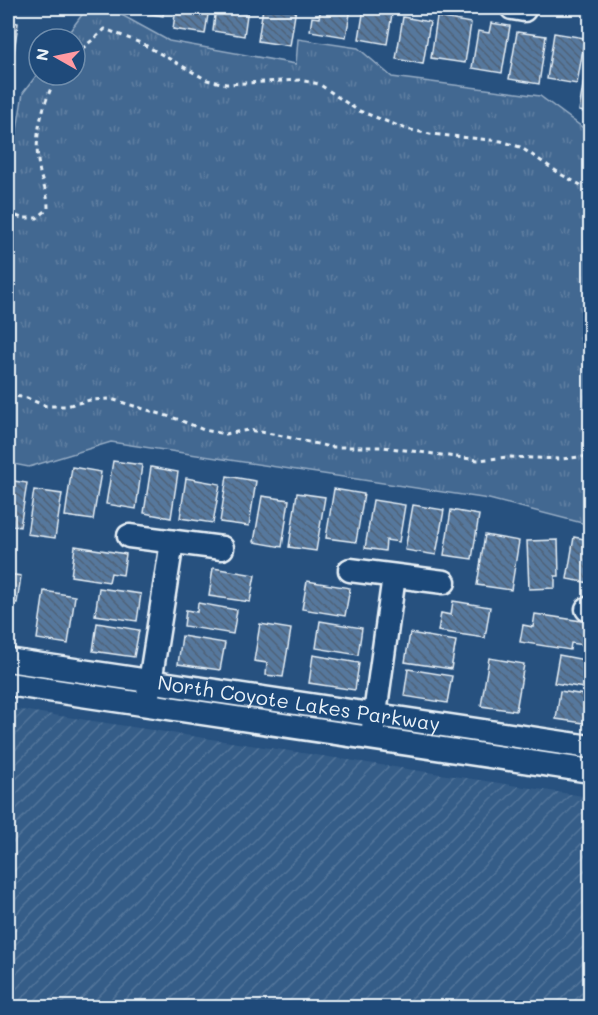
<svg xmlns="http://www.w3.org/2000/svg" width="598" height="1015" viewBox="0 0 598 1015" font-family="Mali,sans-serif">
	<style>
		.industrial { fill: url(#industrial-furrows) }
		.grass { fill: url(#grass-tufts); stroke: #96acc4; stroke-width: 1.5 }
		.building { fill: url(#building-back-hatch); stroke: #e8f1f8; stroke-width: 1.5 }
		.lines { fill: none; stroke-linecap: round; stroke-linejoin: round }
		.minor-casing { stroke: #e8f1f8; stroke-width: 27 }
		.path { stroke: #e8f1f8; stroke-width: 3; stroke-dasharray: 4.5 4.5; stroke-linecap: butt }
		.minor { stroke: #1f4a7a; stroke-width: 22 }
		.labels { text-anchor: middle; stroke-width: 4.5; stroke-linejoin: round; paint-order: stroke }
		.street-label { font-size: 20px; fill: #e8f1f8; stroke: #1f4a7a }
	</style>
	<defs>
		<pattern id="industrial-furrows" width="10" height="10" patternUnits="userSpaceOnUse" patternTransform="scale(1.5)"><rect width="10" height="10" fill="#355d88"/><path d="M-1 1l2-2M0 10L10 0M9 11l2-2" fill="none" stroke="#52759a"/></pattern>
		<pattern id="grass-tufts" width="24" height="20" patternUnits="userSpaceOnUse" patternTransform="scale(1.5)"><rect width="24" height="20" fill="#436891"/><path d="M3 7l-1-3M5 7V3M7 7l1-3M15 17l-1-3M17 17v-4M19 17l1-3" fill="none" stroke="#5e7ea1"/></pattern>
		<pattern id="building-back-hatch" width="6" height="6" patternUnits="userSpaceOnUse" patternTransform="scale(1.5)"><rect width="6" height="6" fill="#57789d"/><path d="M-1 5l2 2M0 0l6 6M5-1l2 2" fill="none" stroke="#4f6278"/></pattern>
	</defs>
	<rect width="100%" height="100%" fill="#27517f"/>
	<filter id="ink" filterUnits="userSpaceOnUse"><feTurbulence type="fractalNoise" baseFrequency=".0167" numOctaves="2"/><feDisplacementMap in="SourceGraphic" scale="12" xChannelSelector="R" yChannelSelector="G"/><feConvolveMatrix kernelMatrix="1 2 1 2 8 2 1 2 1" color-interpolation-filters="sRGB"/></filter>
	<g filter="url(#ink)">
		<path class="industrial" d="M8 708 590 797V1007H8Z"/>
		<path class="grass" d="M87 8H109L169 41 296 64 298 39 358 48 392 77 540 96 590 133V525L489 499 111 442 29 467 8 463V147L16 136 23 93 39 72V75H75V39H64Z"/>
		<path class="building" d="M8 8H15L14 16 8 15Z
			M134 8H164L163 16 134 11Z
			M176 8H209L205 34 173 29Z
			M216 8H248L244 36 213 31Z
			M263 8H296L290 46 258 41Z
			M321 8H351L346 37 310 31 312 17 319 18Z
			M364 8H393L387 44 359 39Z
			M403 17 430 22 423 64 396 59Z
			M437 17 471 23 465 63 431 58Z
			M8 21 18 23 14 52H8Z
			M491 23 510 26 502 73 472 68 478 31 489 33Z
			M517 32 546 36 539 84 509 79Z
			M554 33 585 38 577 84 547 79Z
			M8 58 12 59 8 85Z
			M586 66 590 67V113L579 111Z
			M113 461 142 465 136 509 106 504Z
			M72 467 101 472 93 520 65 516Z
			M151 467 178 472 171 518 144 513Z
			M227 476 256 481 249 526 220 522Z
			M186 478 220 484 213 523 180 518Z
			M8 480 27 483 20 527 8 525Z
			M334 489 364 494 356 542 326 538Z
			M34 490 62 494 55 538 27 534Z
			M297 493 325 497 316 551 289 547Z
			M262 496 289 500 282 547 254 542Z
			M373 500 405 505 399 542 386 540 385 551 365 548Z
			M413 505 444 510 436 555 405 550Z
			M451 510 479 515 472 559 444 555Z
			M485 535 519 541 511 590 477 585Z
			M574 537 590 540V583L567 579Z
			M558 540 559 576H555V588L529 589 527 541Z
			M75 546 126 554 123 575 111 573 109 582 71 576Z
			M213 568 255 575 250 602 209 596Z
			M8 574 21 576 17 603 8 602Z
			M307 581 350 588 345 616 302 609Z
			M99 588 141 594 137 621 95 615Z
			M44 591 75 596 68 644 37 639Z
			M453 601 490 607 485 638 438 631 441 613 451 615Z
			M198 603 237 610 233 634 184 626 186 610 197 612Z
			M535 614 588 622 584 645 571 643 570 650 520 642 523 625 533 627Z
			M320 621 362 628 358 655 316 648Z
			M97 623 139 630 134 657 93 651Z
			M260 624 291 629 283 677 266 675 267 663 254 661Z
			M410 633 456 641 451 669 405 662Z
			M182 636 225 643 220 670 178 664Z
			M313 655 359 663 355 690 309 683Z
			M559 655 590 661V689L554 683Z
			M489 658 524 664 516 711 481 706Z
			M408 669 452 676 447 703 404 696Z
			M560 691 590 696V724L556 719Z"/>
		<g class="lines">
			<defs>
				<g id="minor">
					<path d="M512 8 524 10"/>
					<path d="M129 536 222 548"/>
					<path d="M350 570 444 582"/>
					<path d="M587 609 590 610"/>
					<path id="s1" d="M8 660 590 747"/>
					<path d="M8 684 590 771"/>
					<path d="M148 695 172 542"/>
					<path d="M373 728 394 576"/>
				</g>
			</defs>
			<use href="#minor" class="minor-casing"/>
			<path class="path" d="M75 55 105 29 143 44 207 80 226 84 300 80 319 84 357 110 406 129 430 134 501 141 520 147 562 175 590 190
				M8 213 22 218H37L48 209C48 189 41 184 39 167 33 135 43 104 57 75
				M8 395 27 398 46 406H66L90 400 111 399 177 419 204 430 225 434 249 430 278 435 330 447H383L478 460 509 457 561 459 590 456"/>
			<use href="#minor" class="minor"/>
		</g>
	</g>
	<g class="labels">
		<g class="street-label">
			<text dy="7" stroke="none"><textPath href="#s1" startOffset="294">North Coyote Lakes Parkway</textPath></text>
		</g>
	</g>
	<rect width="598" height="1015" fill="none" stroke="#1f4a7a" stroke-width="30"/>
	<rect x="15" y="15" width="568" height="985" fill="none" stroke="#e8f1f8" stroke-width="2" filter="url(#ink)"/>
	<g transform="translate(57 57) rotate(279)"><circle r="28" fill="#1f4a7a" stroke="#6f8dac" stroke-width="1.5"/>
	<path d="M0-4.5L10 22L0 15L-10 22Z" fill="#ff9aa2"/>
	<text y="-9" font-size="16" font-weight="bold" text-anchor="middle" fill="#e8f1f8">N</text>
	</g>
</svg>
